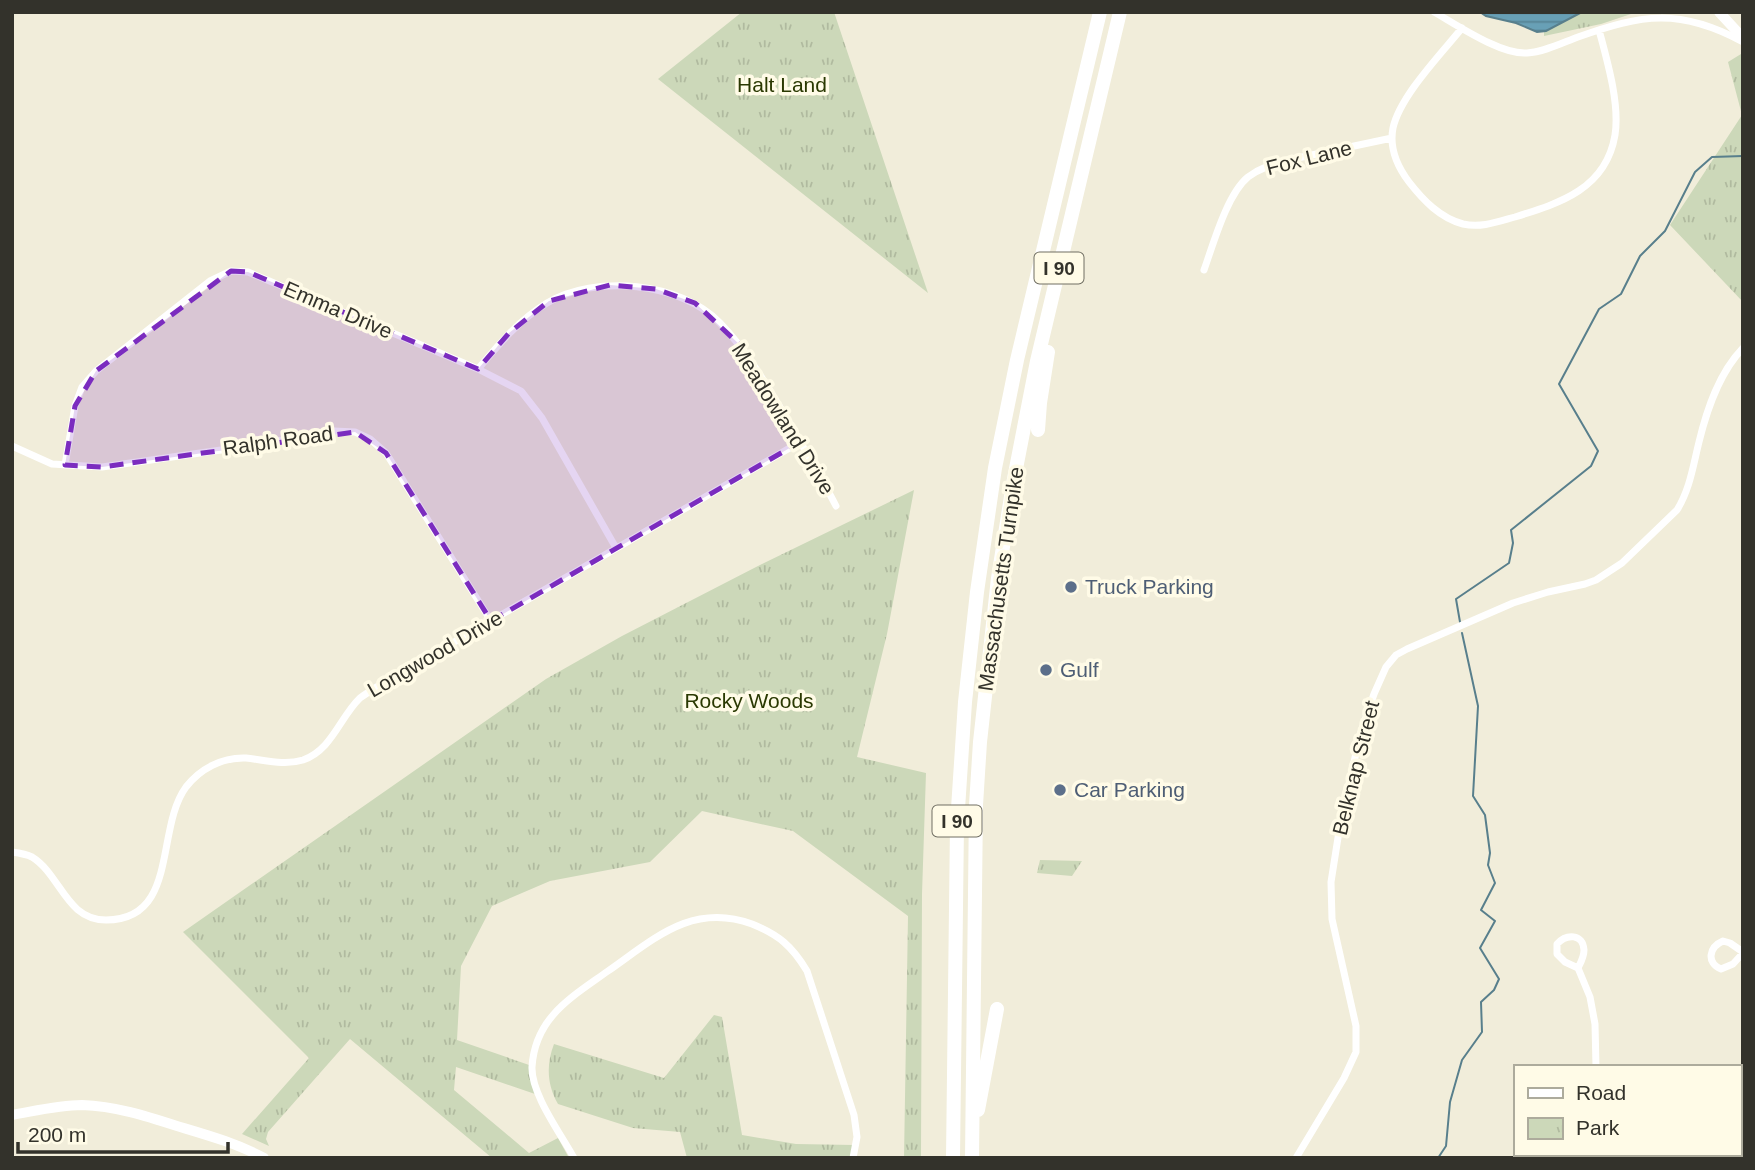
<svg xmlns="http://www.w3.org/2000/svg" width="1755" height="1170" viewBox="0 0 1755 1170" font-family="Arial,sans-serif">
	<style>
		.park { fill: url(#park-tufts) }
		.water { fill: url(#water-rules); stroke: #587f8c; stroke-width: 2 }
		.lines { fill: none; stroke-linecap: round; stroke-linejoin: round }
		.stream { stroke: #587f8c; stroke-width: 2 }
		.street { stroke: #fff; stroke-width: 7 }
		.secondary { stroke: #fff; stroke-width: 10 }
		.highway { stroke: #fff; stroke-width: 14 }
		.marked { fill: #7b2cbf; fill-opacity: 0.2; stroke: #7b2cbf; stroke-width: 5; stroke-dasharray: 14 9; stroke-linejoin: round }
		.service-dot { fill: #5c6f8a; stroke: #fffbe7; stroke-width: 2.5 }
		.labels { text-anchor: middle; stroke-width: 7; stroke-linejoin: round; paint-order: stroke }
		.shield { fill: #fffbe7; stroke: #706e63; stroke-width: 2 }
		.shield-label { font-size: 19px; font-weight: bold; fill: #33322b }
		.park-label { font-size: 21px; fill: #2a3902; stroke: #fffbe7 }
		.street-label { font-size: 21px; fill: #33322b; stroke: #fffbe7 }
		.service-label { font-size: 21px; fill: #4e5e75; stroke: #fffbe7; text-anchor: start }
	</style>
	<defs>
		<pattern id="park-tufts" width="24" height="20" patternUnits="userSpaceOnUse" patternTransform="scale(1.75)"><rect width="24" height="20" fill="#ccd8b9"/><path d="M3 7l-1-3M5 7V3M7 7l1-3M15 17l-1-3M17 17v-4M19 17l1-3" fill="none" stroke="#b0ba9f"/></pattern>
		<pattern id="water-rules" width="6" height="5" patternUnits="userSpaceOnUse" patternTransform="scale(1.75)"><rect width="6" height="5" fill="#68a0b6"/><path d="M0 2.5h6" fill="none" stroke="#568394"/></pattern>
	</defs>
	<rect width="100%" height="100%" fill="#f1edda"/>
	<path class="park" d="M742 12H834L928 293 658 79Z
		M1544 12H1637L1601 24 1544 36Z
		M1741 54 1743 55V302L1670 225 1742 115 1728 62Z
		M914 490 887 634 857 757 926 773 922 894 921 1158H904L908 916 793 831 702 811 650 862 550 881 492 906 461 966 457 1040 532 1066 535 1094 456 1067 454 1090 529 1153 558 1138 569 1158H492L350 1039 268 1132 266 1139 269 1146 242 1134 309 1058 183 932 546 679 622 636 758 566Z
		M1040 860 1082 861 1072 876 1037 873Z
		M714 1015 722 1017 742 1135 796 1144 854 1145 852 1158H687L680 1132 633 1128 558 1104C547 1085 546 1065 554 1044L664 1078Z"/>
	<path class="water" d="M1480 12H1582L1546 31 1537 32 1516 23 1486 16Z"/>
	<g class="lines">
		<path class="stream" d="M1460 622 1456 599 1509 563 1513 543 1511 530 1591 466 1598 451 1559 384 1599 309 1621 294 1640 256 1665 231 1695 172 1712 157 1743 156
			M1438 1158 1446 1146 1450 1102 1462 1060 1482 1032 1481 1002 1494 990 1499 979 1480 948 1495 921 1481 910 1495 883 1488 865 1490 853 1485 815 1473 796 1478 706 1462 633"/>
		<path class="street" d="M1434 12C1457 25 1501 55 1527 53 1544 52 1562 43 1578 37 1642 14 1680 8 1743 42
			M1462 28C1441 54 1400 96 1393 128 1389 148 1397 166 1409 182 1423 200 1440 218 1463 224 1481 228 1497 222 1515 217 1560 203 1606 189 1615 135 1620 104 1607 60 1599 30
			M1204 270C1213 245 1227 194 1248 177 1260 168 1273 164 1288 160L1392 138
			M478 369C499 344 519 320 547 303 595 274 681 282 720 323 746 350 765 382 784 414 802 445 820 475 836 506
			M12 446 52 464 102 467 249 446 334 431 355 432 370 439 386 453 491 621
			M65 465 75 406 82 387 96 371 210 281 231 271 248 272 478 369 521 391 542 418 616 548
			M12 852C19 853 26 854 32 857 61 875 66 920 106 920 179 920 155 829 186 787 200 769 222 757 246 758 265 760 284 766 303 760 332 750 340 717 360 698 364 695 369 692 373 689L800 442
			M1743 952 1730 943 1723 941C1709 947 1706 963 1721 969L1733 964 1743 953
			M1578 968C1581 962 1584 957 1584 950 1583 933 1566 934 1557 944V954L1565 962 1578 968 1590 997 1595 1024 1596 1067
			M1739 1089H1743
			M574 1158C561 1134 531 1094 532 1067 535 1017 572 997 608 971 654 939 692 902 752 924 779 935 792 946 807 971L854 1115 857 1137 853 1158
			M1296 1158 1344 1078 1356 1052V1026L1332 919 1331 882 1340 825 1360 735 1374 694 1386 667 1396 655 1407 649 1513 603 1548 592 1585 584 1596 580 1622 563 1677 510C1690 489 1693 466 1699 442 1707 409 1719 373 1743 348
			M1546 1158 1548 1154"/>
		<path class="secondary" d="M1719 12 1743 38
			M12 1115C35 1111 59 1105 82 1105 115 1106 146 1116 177 1126 207 1135 236 1143 264 1158"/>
		<path class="highway" d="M1038 430 1040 403 1048 352
			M978 1110 997 1009
			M953 1158 957 824 965 702 977 592 995 468 1017 360 1100 12
			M972 1158 976 805 980 742 998 578 1013 484 1037 361 1120 12"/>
	</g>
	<path class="marked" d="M231 271 248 272 478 369 509 333 549 301 610 285 656 289 695 303 739 344 800 442 491 621 386 453 355 432 102 467 65 465 75 406 96 371Z"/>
	<g class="service-dot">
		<circle cx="1071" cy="587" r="7"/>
		<circle cx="1046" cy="670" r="7"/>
		<circle cx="1060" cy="790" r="7"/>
	</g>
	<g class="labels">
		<g class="shield">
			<rect x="1034.5" y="252.5" width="49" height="31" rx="5"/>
			<rect x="932.5" y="805.5" width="49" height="31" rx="5"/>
		</g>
		<g class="shield-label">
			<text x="1059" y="275">I 90</text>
			<text x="957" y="828">I 90</text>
		</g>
		<g class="park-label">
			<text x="782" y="92">Halt Land</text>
			<text x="749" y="708">Rocky Woods</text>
		</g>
		<g class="street-label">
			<text transform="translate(1309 158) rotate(-14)" y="7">Fox Lane</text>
			<text transform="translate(338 310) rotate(23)" y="7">Emma Drive</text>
			<text transform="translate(783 419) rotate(58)" y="7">Meadowland Drive</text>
			<text transform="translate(278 441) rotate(-8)" y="7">Ralph Road</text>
			<text transform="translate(1001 579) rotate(-82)" y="7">Massachusetts Turnpike</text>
			<text transform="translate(435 654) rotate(-30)" y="7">Longwood Drive</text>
			<text transform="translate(1356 768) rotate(-76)" y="7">Belknap Street</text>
		</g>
		<g class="service-label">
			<text x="1085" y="594">Truck Parking</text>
			<text x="1060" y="677">Gulf</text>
			<text x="1074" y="797">Car Parking</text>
		</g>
	</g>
	<rect width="1755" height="1170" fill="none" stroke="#33322b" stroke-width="28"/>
	<rect x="1514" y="1065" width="228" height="91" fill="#fffbe7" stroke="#adab9c" stroke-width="2"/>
	<rect x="1528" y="1088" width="35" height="10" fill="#ffffff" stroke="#adab9c" stroke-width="2"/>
	<text x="1576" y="1100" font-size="21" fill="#33322b">Road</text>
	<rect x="1528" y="1118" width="35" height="21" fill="url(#park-tufts)" stroke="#adab9c" stroke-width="2"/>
	<text x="1576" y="1135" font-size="21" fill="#33322b">Park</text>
	<path d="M18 1142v10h210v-10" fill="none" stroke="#33322b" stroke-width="3.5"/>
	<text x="28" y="1142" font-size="21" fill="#33322b" stroke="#fffbe7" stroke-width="5" paint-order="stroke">200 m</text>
</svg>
